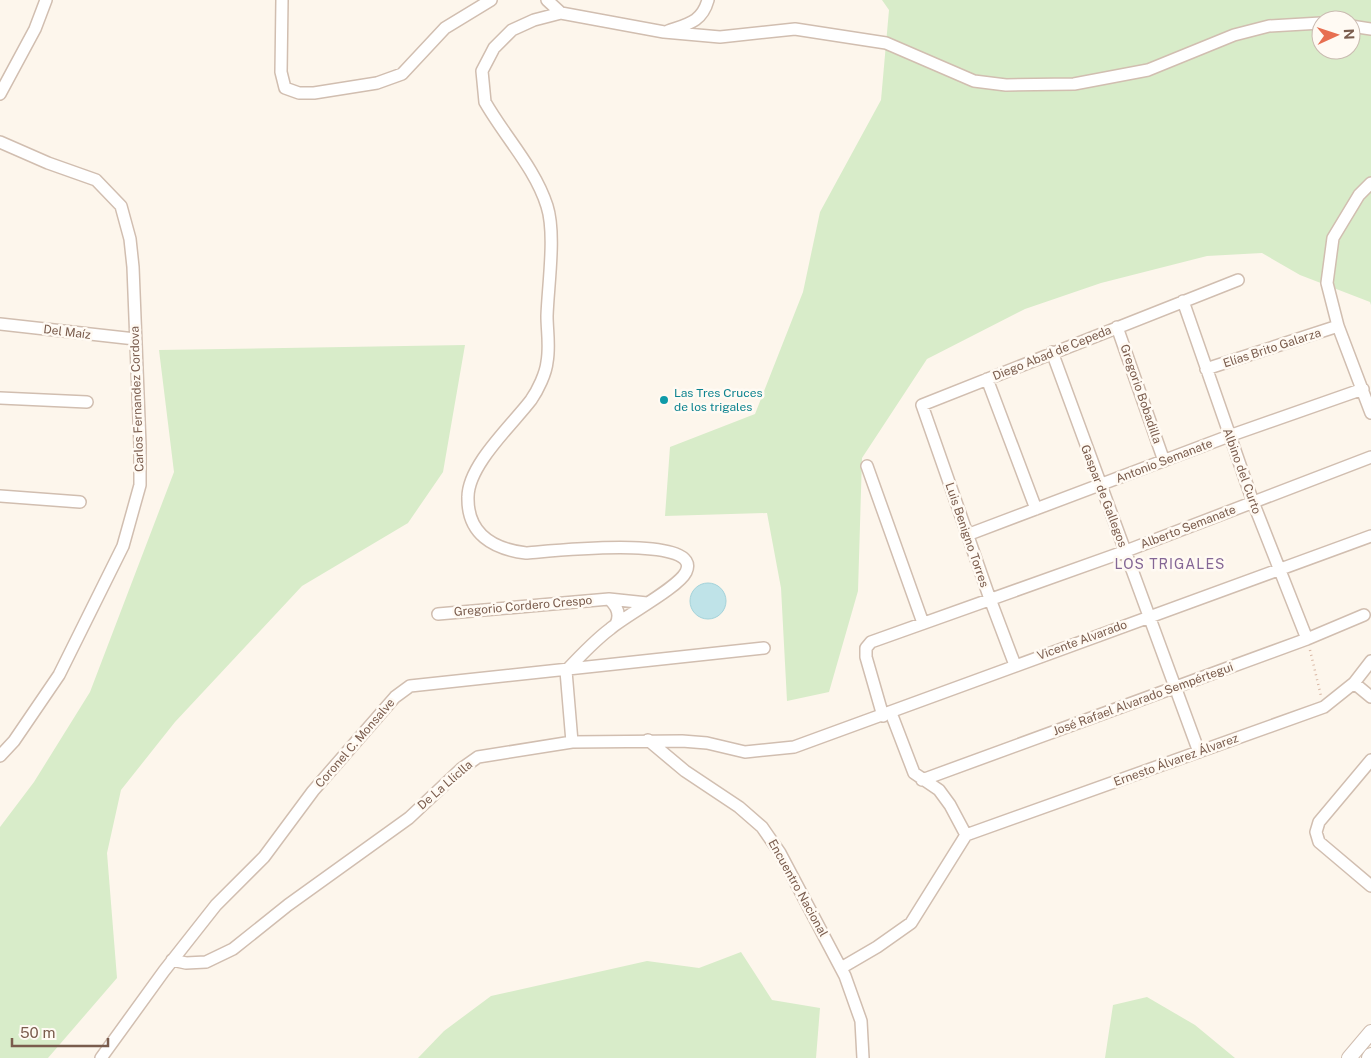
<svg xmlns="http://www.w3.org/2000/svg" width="1371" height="1058" viewBox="0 0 1371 1058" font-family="'Public Sans',sans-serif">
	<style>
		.green { fill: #d8ecc9; fill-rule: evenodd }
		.water { fill: #bfe3e8; stroke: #a5d3da }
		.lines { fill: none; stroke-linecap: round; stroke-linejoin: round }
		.minor-casing { stroke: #d1beb0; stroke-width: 14 }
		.tertiary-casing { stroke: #d1beb0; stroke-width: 16 }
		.path { stroke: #d9b8a5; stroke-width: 2.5; stroke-dasharray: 1 4; stroke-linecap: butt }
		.minor { stroke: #fff; stroke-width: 11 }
		.tertiary { stroke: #fff; stroke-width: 14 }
		.culture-dot { fill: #0f9aa8; stroke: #fffaf3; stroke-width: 2 }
		.labels { text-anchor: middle; stroke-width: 5; stroke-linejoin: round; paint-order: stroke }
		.street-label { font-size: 12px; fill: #7a5c4d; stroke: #fffaf3 }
		.culture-label { font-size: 12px; fill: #0d838f; stroke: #fffaf3; text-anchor: start }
		.neighbourhood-label { font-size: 14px; letter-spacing: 1px; fill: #846695; stroke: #fffaf3 }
	</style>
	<rect width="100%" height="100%" fill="#fdf6ec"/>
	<path class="green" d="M882 0H1371V305L1370 302 1300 275 1262 253 1207 256 1101 283 1025 309 927 359 862 458 858 591 829 692 787 701 781 588 767 513 665 516 670 447 755 414 803 292 820 212 881 100 889 10ZM1321 20H1351V50H1321Z
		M465 345 443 472 408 523 302 586 175 722 121 790 107 853 117 978 48 1058H0V827L34 782 90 692 174 472 159 350Z
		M741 952 772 1000 820 1008 816 1058H418L444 1031 491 996 647 961 699 968Z
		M1147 997 1195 1025 1235 1058H1105L1113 1005Z"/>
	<path class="water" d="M690 601a18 18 0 1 1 36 0a18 18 0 1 1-36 0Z"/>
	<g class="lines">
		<defs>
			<path id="minor" d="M282 0 281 72 285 88 299 93H314L377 83 402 74 445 28 491 0
				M547 0 561 13
				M1351 26 1371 29
				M668 31C688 24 702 22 708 0
				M0 94 35 29 46 0
				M0 142 48 163 96 180 121 206 130 239 133 267 140 445V485L123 546 59 675 14 741 0 756
				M1371 183 1359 195 1333 238 1327 283 1338 326 1371 413
				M1183 301 1253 502 1307 639
				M0 324 135 339
				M1117 327 1164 461
				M1052 352 1199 752
				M1206 369 1338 326
				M987 379 1036 509
				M0 398 87 402
				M867 466 923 623
				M0 496 80 502
				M967 535 1229 436 1363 389
				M609 599C617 606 621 614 616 624
				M438 614 609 599 647 603
				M1015 665 990 599 922 405 1238 280
				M566 671C580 656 594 641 610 629 626 615 678 588 686 572 705 533 543 552 526 553 493 549 467 534 468 497 468 465 512 425 531 400 538 390 546 373 547 362 550 346 547 331 547 316 548 285 556 234 547 206 535 168 505 137 485 102L482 71 494 48 512 30 534 20 561 13 664 32 720 37 795 29 886 43 974 81 1006 85 1074 84 1148 70 1234 35 1269 26 1321 23
				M566 671 572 742
				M1354 683 1371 697
				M891 713 914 773 939 790 950 805 966 835
				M883 716 866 657V648L871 642 1126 551 1371 457
				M648 740 685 771 739 807 762 827 780 853 845 976 861 1021 863 1058
				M1371 760 1319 822 1316 832 1319 842 1371 886
				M922 780 1307 639 1364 615
				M966 835 1324 707 1354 683 1371 661
				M172 960 186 963 206 962 233 949 288 905 409 818 461 769 478 757 572 742 682 741 707 743 745 752 794 747 1371 536
				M841 968 877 947 911 923 966 835
				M101 1058 164 971 216 905 264 857 313 791 395 697 410 686 764 648"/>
			<path id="tertiary" d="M1349 1058 1371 1032
				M1369 1058 1371 1055"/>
		</defs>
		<use href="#minor" class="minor-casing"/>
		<use href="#tertiary" class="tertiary-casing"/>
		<path class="path" d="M1310 650 1321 696"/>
		<use href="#minor" class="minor"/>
		<use href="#tertiary" class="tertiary"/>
	</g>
	<circle class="culture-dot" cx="664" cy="400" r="5"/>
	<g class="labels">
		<g class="street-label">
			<text transform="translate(67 332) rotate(7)" y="4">Del Maíz</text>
			<text transform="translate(1272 348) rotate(-18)" y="4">Elías Brito Galarza</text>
			<text transform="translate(1052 353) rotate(-22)" y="4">Diego Abad de Cepeda</text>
			<text transform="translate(1141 394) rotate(71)" y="4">Gregorio Bobadilla</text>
			<text transform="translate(137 399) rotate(-92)" y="4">Carlos Fernandez Cordova</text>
			<text transform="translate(1164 461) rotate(-21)" y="4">Antonio Semanate</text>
			<text transform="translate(1242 471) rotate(70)" y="4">Albino del Curto</text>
			<text transform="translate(1104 496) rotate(69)" y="4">Gaspar de Gallegos</text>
			<text transform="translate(1188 527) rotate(-21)" y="4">Alberto Semanate</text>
			<text transform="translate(967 535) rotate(71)" y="4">Luis Benigno Torres</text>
			<text transform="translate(523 606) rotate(-5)" y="4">Gregorio Cordero Crespo</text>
			<text transform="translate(1082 640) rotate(-20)" y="4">Vicente Alvarado</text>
			<text transform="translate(1143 699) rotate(-20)" y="4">José Rafael Alvarado Sempértegui</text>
			<text transform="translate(355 743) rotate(-49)" y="4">Coronel C. Monsalve</text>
			<text transform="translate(1176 760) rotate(-20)" y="4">Ernesto Álvarez Álvarez</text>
			<text transform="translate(445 785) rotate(-41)" y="4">De La Lliclla</text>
			<text transform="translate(798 888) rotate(61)" y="4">Encuentro Nacional</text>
		</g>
		<g class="culture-label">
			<text x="674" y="397">Las Tres Cruces<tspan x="674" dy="14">de los trigales</tspan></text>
		</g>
		<g class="neighbourhood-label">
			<text x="1170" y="569">LOS TRIGALES</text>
		</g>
	</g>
	<g transform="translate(1336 35) rotate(87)"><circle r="24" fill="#fffaf3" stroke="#cabbb1"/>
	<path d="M0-4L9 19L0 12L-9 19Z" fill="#e76f51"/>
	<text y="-8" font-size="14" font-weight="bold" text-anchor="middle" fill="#7a5c4d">N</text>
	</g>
	<path d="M12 1038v8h96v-8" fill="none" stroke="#7a5c4d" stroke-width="2.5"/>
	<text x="20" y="1038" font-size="15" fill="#7a5c4d" stroke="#fffaf3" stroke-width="4" paint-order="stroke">50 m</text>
</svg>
